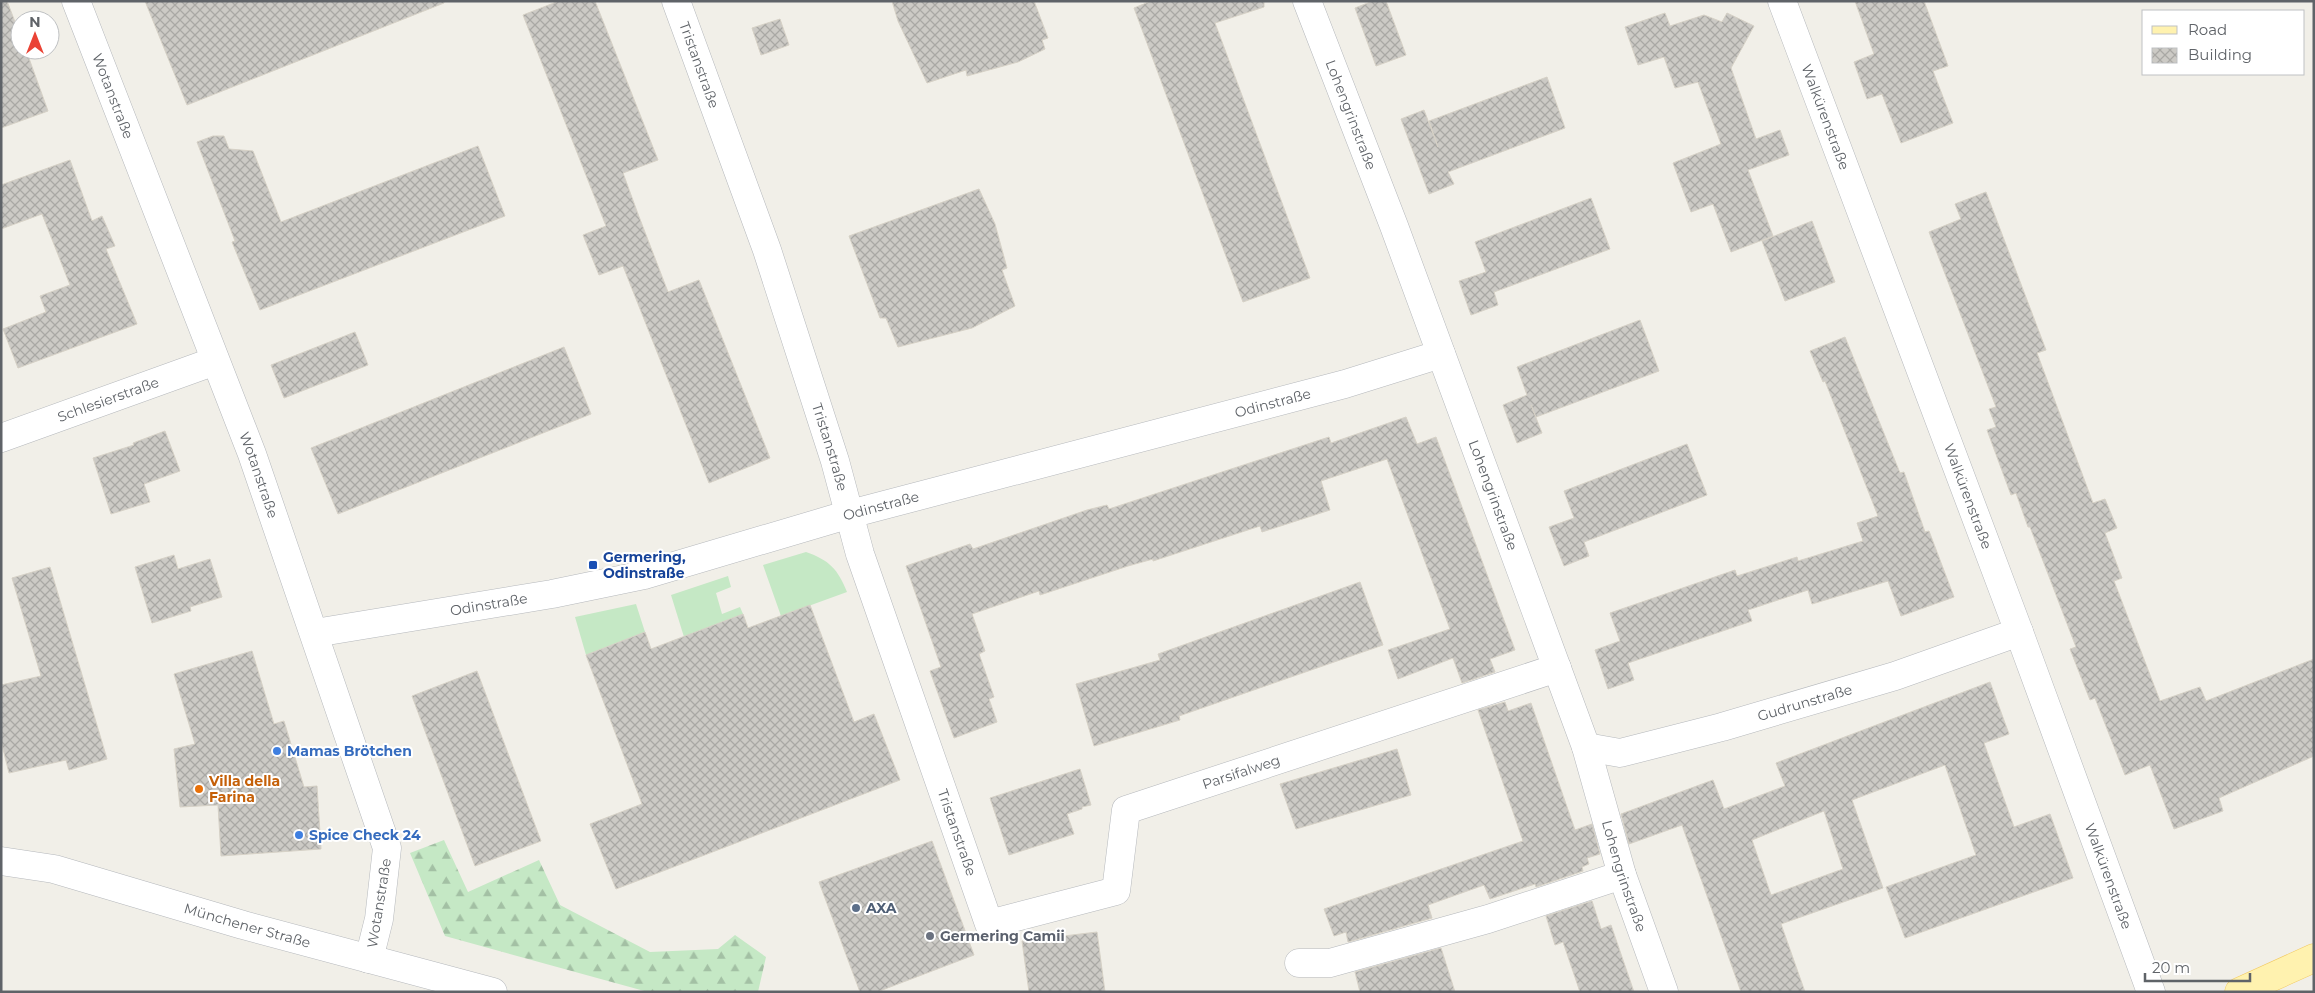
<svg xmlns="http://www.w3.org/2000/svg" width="2315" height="993" viewBox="0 0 2315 993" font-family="Montserrat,sans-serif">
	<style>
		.grass { fill: #c5e8c5 }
		.forest { fill: url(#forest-firs) }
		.building { fill: url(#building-cross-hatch); stroke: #d6d1c6; fill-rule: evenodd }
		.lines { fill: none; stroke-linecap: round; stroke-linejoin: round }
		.minor-casing { stroke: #b5b8bc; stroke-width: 29 }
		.major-casing { stroke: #f2c960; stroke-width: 29 }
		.minor { stroke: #fff; stroke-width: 28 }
		.major { stroke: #fff2af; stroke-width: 28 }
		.transit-dot { fill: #1a4fb4; stroke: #fff; stroke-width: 2 }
		.shop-dot { fill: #3f7fe0; stroke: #fff; stroke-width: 2 }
		.food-dot { fill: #e8710a; stroke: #fff; stroke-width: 2 }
		.service-dot { fill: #5c6f8a; stroke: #fff; stroke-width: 2 }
		.worship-dot { fill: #6b7280; stroke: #fff; stroke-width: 2 }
		.labels { text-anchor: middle; stroke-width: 4; stroke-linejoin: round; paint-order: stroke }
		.street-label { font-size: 14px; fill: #5f6368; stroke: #fff }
		.transit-label { font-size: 14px; font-weight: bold; fill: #164399; stroke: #fff; text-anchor: start }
		.shop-label { font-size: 14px; font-weight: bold; fill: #366cbe; stroke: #fff; text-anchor: start }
		.food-label { font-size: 14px; font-weight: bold; fill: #c56008; stroke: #fff; text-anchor: start }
		.service-label { font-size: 14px; font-weight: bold; fill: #4e5e75; stroke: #fff; text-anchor: start }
		.worship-label { font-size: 14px; font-weight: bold; fill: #5b616d; stroke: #fff; text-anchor: start }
	</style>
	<defs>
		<pattern id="forest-firs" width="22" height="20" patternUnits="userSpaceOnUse" patternTransform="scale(1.25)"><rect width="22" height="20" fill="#c5e8c5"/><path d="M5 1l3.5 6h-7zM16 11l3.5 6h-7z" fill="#a3c0a4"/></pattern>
		<pattern id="building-cross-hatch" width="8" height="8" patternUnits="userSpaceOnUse" patternTransform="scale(1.25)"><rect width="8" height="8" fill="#cccac5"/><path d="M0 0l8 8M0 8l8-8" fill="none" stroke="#a9a8a4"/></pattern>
	</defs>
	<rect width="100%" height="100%" fill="#f1efe8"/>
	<path class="grass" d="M806 552C829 560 838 569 847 592L781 616 763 565Z
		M728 576 731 587 716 593 722 614 740 607 743 614 684 637 671 595Z
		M636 604 645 632 586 655 575 617Z"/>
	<path class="forest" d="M444 840 468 892 539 860 560 905 650 952 718 949 735 935 766 957 758 992H648L445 936 410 853Z"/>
	<path class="building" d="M1 1H7L20 35V50H26L48 111 1 128Z
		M145 1H444V3L187 105Z
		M559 1H595L658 160 623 173 638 214 668 292 699 280 770 458 709 483 623 266 599 275 583 235 606 226 523 15Z
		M892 1H1034L1048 38 1042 40 1045 49 1018 62 967 76 966 70 927 83 898 21Z
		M1151 1H1264V7L1215 23 1310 278 1243 302 1134 8Z
		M1373 1H1386L1406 55 1376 66 1355 8Z
		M1855 1H1924L1948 66 1933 71 1953 123 1901 143 1882 94 1867 99 1854 62 1874 54Z
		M1665 13 1670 26 1704 15 1722 22 1727 13 1754 26 1731 68 1756 139 1780 130 1789 155 1748 170 1773 236 1731 252 1713 204 1691 212 1673 163 1721 144 1698 82 1675 88 1664 57 1638 65 1625 27Z
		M780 19 789 45 761 55 752 28Z
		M1547 77 1565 128 1448 172 1454 184 1429 194 1401 119 1424 110 1438 147 1429 121Z
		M213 136H224L229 149 253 151 281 222 478 146 505 216 260 310 232 242 235 241 197 142Z
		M70 160 92 221 102 216 115 246 106 249 137 324 18 368 3 329 46 312 40 296 70 285 42 214 1 229V185Z
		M979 189 995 224 1007 268 1002 270 1015 306 972 328 898 347 886 318H880L849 236Z
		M1986 192 2046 350 2037 353 2093 503 2105 499 2117 528 2105 533 2122 578 2114 581 2160 701 2200 687 2206 701 2314 659V756L2219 798 2223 811 2174 829 2150 765 2125 775 2095 698 2090 700 2070 649 2076 647 2030 527H2028L2016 493 2011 495 1987 430 1996 427 1989 409 1996 407 1929 232 1961 219 1955 204Z
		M1591 198 1610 249 1494 292 1498 305 1471 315 1459 281 1486 272 1475 242Z
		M1812 221 1835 282 1785 301 1762 241Z
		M1640 320 1659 371 1536 417 1531 405 1542 433 1517 443 1503 405 1527 395 1517 367Z
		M355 332 368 365 284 398 271 365Z
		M1845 337 1900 473 1904 472 1925 532 1929 531 1954 597 1901 616 1888 581 1812 604 1808 590 1748 610 1752 621 1628 663 1634 680 1608 689 1595 650 1620 641 1610 613 1735 570 1737 576 1797 557 1798 561 1863 541 1857 523 1878 516 1825 381 1823 382 1810 351Z
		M564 347 591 414 338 514 311 448Z
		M1406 417 1417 444 1436 437 1515 650 1490 659 1495 672 1462 683 1453 658 1398 679 1388 650 1450 629 1387 459 1321 481 1330 510 1262 532 1260 526 1153 561V559L1128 566 1040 595 1039 591 972 614 985 651 979 654 994 697 989 699 997 722 954 738 930 671 941 667 906 566 970 544 973 549 1087 510 1107 505 1109 509 1329 437 1331 443Z
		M165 431 180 471 144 484 150 502 111 514 93 458 134 445 133 443Z
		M1687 444 1707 495 1584 542 1589 556 1564 566 1549 527 1574 518 1564 491Z
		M174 555 178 569 210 559 222 597 190 607 191 611 152 623 135 567Z
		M50 567 107 759 69 770 66 760 9 773 1 741V685L41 676 12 578Z
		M1360 582 1383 645 1179 716 1180 720 1094 746 1076 684 1160 660 1158 654Z
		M810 605 854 722 874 714 900 780 616 889 590 824 642 804 586 655 645 632 651 649 743 614 748 628Z
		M252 651 274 724 284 721 304 787 317 786 321 849 221 856 218 805 180 807 174 749 195 744 174 674Z
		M477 671 541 841 475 866 412 696Z
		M1990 682 2009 734 1984 743 2014 827 2050 814 2073 878 1905 938 1886 887 1976 855 1945 765 1852 800 1883 888 1781 924 1805 992H1741L1682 825 1629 844 1621 814 1713 780 1724 809 1785 786 1776 763ZM1824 811 1843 869 1771 895 1752 840Z
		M1505 702 1508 711 1531 703 1575 830 1592 824 1600 854 1587 858 1589 864 1582 867 1583 871 1536 887 1535 884 1490 899 1484 885 1428 905 1432 918 1348 942 1346 932 1334 936 1324 909 1523 841 1478 710Z
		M1397 749 1411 795 1296 829 1280 784Z
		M1080 769 1091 805 1082 807V809L1067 814 1074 834 1009 855 990 798Z
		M932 841 974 955 877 992H860L819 882Z
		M1592 901 1601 929 1611 925 1634 992H1580L1563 942 1555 945 1546 916Z
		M1097 932 1105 992H1029L1022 941Z
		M1441 948 1455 992H1360L1355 972Z"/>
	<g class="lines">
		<defs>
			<g id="minor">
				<path id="s1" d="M76 1 252 454 387 848 379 919 369 959"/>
				<path id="s2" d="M676 1 767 250 835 461 860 554 989 924 1116 891 1126 810 1557 668"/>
				<path id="s3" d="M1307 1 1394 226 1586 747 1622 875 1664 992"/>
				<path id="s4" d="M1782 1 2019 632 2151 992"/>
				<path id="s5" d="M1 438 215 361"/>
				<path id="s6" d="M315 633 552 594 644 575 850 514 1345 384 1441 354"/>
				<path id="s7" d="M1586 747 1620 753 1722 727 1895 676 2019 632"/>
				<path id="s8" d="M1 861 54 869 243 925 493 992"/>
				<path d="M1299 963H1330L1488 919 1622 875"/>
			</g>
			<path id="major" d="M2239 992 2314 958"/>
		</defs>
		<use href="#minor" class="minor-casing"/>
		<use href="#major" class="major-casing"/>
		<use href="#minor" class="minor"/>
		<use href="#major" class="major"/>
	</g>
	<rect class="transit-dot" x="588" y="560" width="10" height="10" rx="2.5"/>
	<g class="shop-dot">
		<circle cx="277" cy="751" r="5"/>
		<circle cx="299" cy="835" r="5"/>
	</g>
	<circle class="food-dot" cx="199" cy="789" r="5"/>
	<circle class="service-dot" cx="856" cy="908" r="5"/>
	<circle class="worship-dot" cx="930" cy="936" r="5"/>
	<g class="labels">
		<g class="street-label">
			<text dy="5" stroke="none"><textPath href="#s2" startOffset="68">Tristanstraße</textPath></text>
			<text dy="5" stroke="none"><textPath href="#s1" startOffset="102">Wotanstraße</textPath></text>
			<text dy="5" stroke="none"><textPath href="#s3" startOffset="122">Lohengrinstraße</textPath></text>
			<text dy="5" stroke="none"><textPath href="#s4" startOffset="124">Walkürenstraße</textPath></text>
			<text dy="5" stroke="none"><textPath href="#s5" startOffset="114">Schlesierstraße</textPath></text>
			<text dy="5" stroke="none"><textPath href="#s6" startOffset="986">Odinstraße</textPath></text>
			<text dy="5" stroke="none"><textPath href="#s2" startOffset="472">Tristanstraße</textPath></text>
			<text dy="5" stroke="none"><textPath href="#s1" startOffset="508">Wotanstraße</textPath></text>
			<text dy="5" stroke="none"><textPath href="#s3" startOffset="528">Lohengrinstraße</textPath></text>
			<text dy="5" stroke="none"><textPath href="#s4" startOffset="529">Walkürenstraße</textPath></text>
			<text dy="5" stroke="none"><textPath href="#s6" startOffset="581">Odinstraße</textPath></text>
			<text dy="5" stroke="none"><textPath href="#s6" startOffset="176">Odinstraße</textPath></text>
			<text dy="5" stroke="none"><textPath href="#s7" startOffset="226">Gudrunstraße</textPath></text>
			<text dy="5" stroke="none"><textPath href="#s2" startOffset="1309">Parsifalweg</textPath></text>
			<text dy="5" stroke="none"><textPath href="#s2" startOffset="878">Tristanstraße</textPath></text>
			<text dy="5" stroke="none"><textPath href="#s4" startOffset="934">Walkürenstraße</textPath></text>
			<text dy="5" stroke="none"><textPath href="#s3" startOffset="931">Lohengrinstraße</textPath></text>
			<text transform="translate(379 903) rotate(-81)" y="5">Wotanstraße</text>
			<text dy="5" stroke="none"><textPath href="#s8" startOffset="255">Münchener Straße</textPath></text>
		</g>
		<g class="transit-label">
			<text x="603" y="562">Germering,<tspan x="603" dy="16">Odinstraße</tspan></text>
		</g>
		<g class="shop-label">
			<text x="287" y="756">Mamas Brötchen</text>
			<text x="309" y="840">Spice Check 24</text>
		</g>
		<g class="food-label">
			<text x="209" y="786">Villa della<tspan x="209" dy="16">Farina</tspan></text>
		</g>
		<g class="service-label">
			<text x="866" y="913">AXA</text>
		</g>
		<g class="worship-label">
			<text x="940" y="941">Germering Camii</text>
		</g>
	</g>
	<rect width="2315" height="993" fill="none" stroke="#5f6368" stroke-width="5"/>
	<rect x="2142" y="10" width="162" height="65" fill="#ffffff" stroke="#bfc1c3"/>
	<rect x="2152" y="26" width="25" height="8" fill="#fff2af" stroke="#bfc1c3"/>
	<text x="2188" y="35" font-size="15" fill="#5f6368">Road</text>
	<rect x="2152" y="48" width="25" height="15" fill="url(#building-cross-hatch)" stroke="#bfc1c3"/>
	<text x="2188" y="60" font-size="15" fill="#5f6368">Building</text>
	<g transform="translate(35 35)"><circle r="24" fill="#ffffff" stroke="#bfc1c3"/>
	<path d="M0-4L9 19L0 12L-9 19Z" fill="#ea4335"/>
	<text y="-8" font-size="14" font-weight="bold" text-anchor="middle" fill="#5f6368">N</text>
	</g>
	<path d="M2145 973v8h105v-8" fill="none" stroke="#5f6368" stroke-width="2.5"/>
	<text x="2152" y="973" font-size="15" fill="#5f6368" stroke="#ffffff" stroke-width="4" paint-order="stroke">20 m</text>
</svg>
